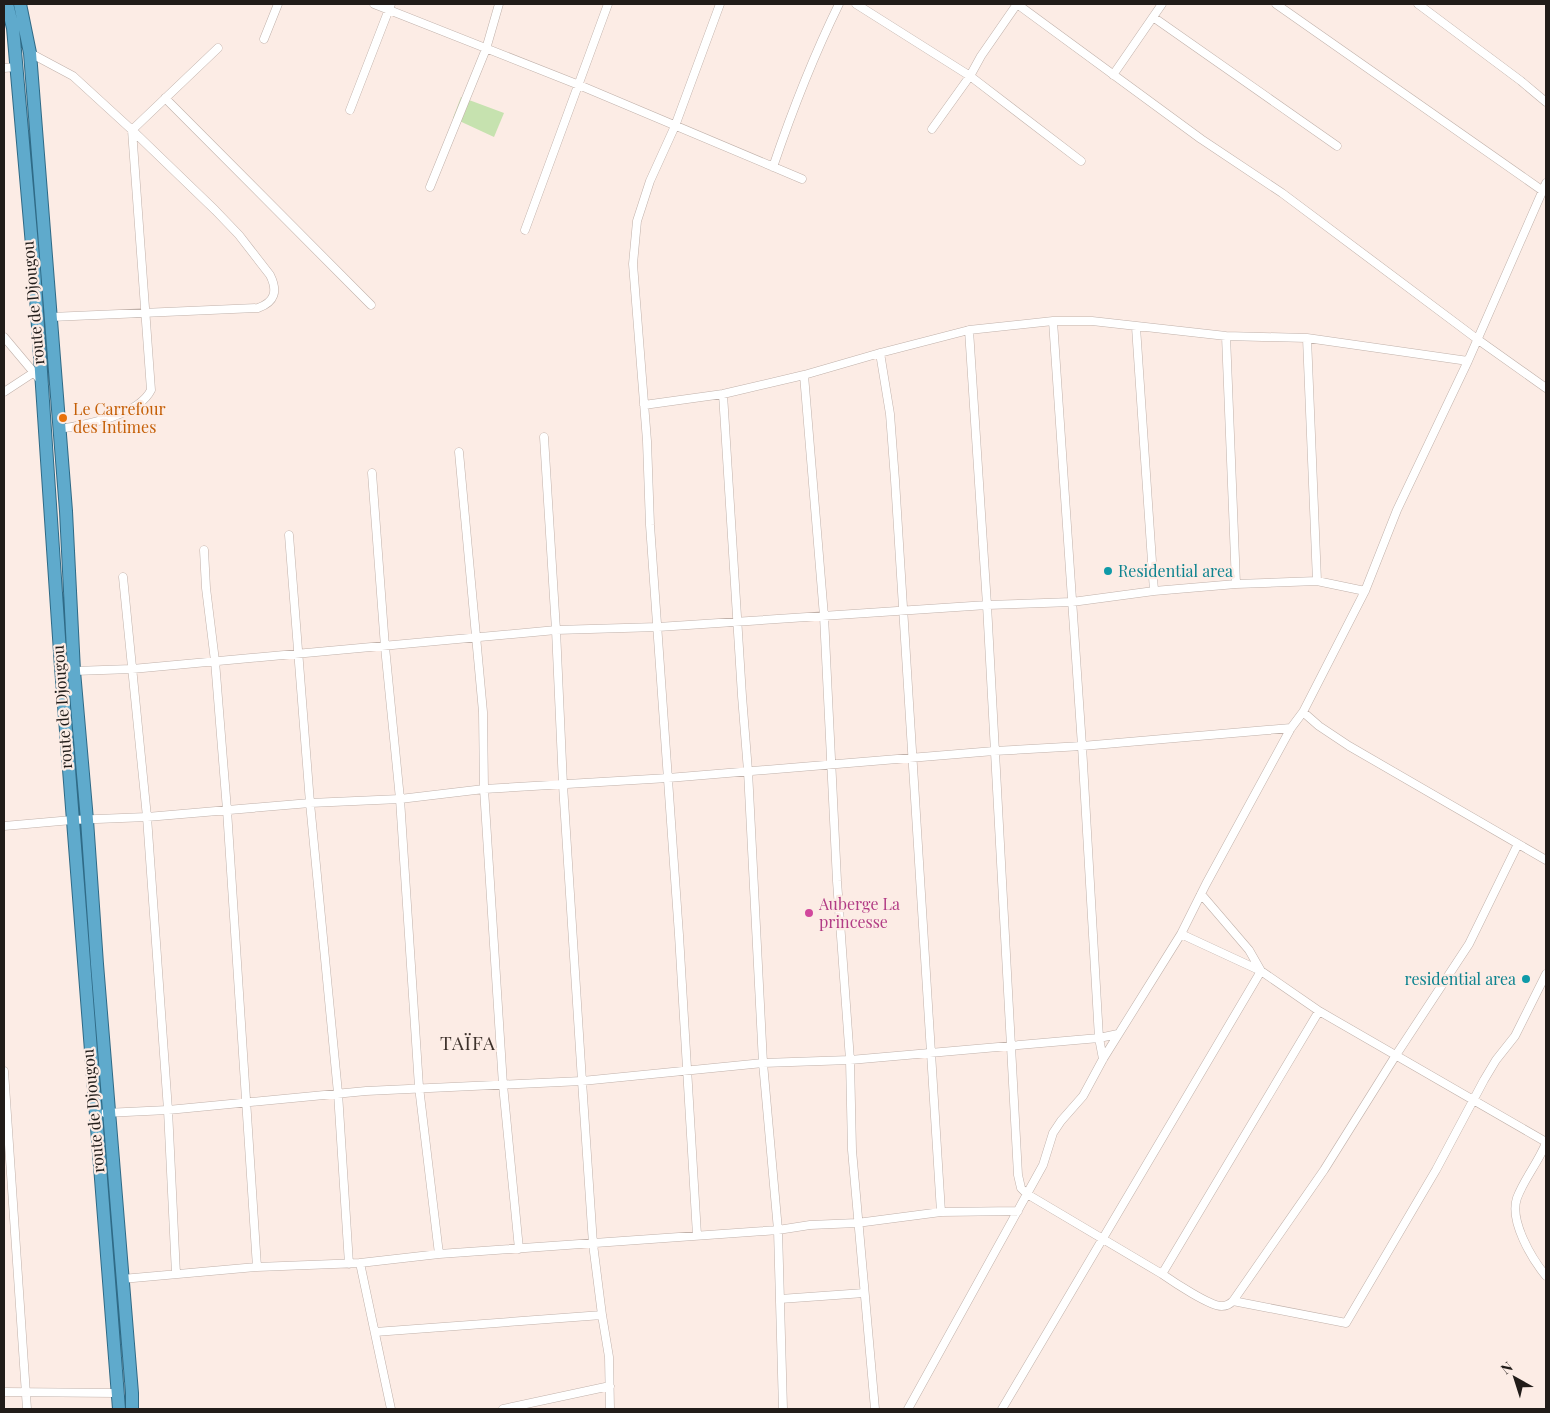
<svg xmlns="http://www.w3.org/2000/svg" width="1550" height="1413" viewBox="0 0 1550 1413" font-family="'Playfair Display',serif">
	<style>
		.green { fill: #c6e2af }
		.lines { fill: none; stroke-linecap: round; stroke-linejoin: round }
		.minor-casing { stroke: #c0b1aa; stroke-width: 9 }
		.trunk-casing { stroke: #2f6a86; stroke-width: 14 }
		.minor { stroke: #fff; stroke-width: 8 }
		.trunk { stroke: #5faacc; stroke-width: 12 }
		.food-dot { fill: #e8710a; stroke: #fcece5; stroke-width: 2 }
		.culture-dot { fill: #0f9aa8; stroke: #fcece5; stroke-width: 2 }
		.hotel-dot { fill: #d1479c; stroke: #fcece5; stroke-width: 2 }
		.labels { text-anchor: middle; stroke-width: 4.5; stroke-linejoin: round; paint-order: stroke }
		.street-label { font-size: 16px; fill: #211c19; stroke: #fcece5 }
		.food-label { font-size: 16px; fill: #c56008; stroke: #fcece5; text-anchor: start }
		.culture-label { font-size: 16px; fill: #0d838f; stroke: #fcece5; text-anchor: start }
		.hotel-label { font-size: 16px; fill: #b23c85; stroke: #fcece5; text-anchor: start }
		.quarter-label { font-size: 19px; letter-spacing: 1px; fill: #3e322c; stroke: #fcece5 }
	</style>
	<rect width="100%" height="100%" fill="#fcece5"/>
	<path class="green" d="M461 97 504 113 494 137 453 118Z"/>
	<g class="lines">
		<defs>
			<path id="minor" d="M374 4 579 85 802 179
				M856 4 970 76 1081 161
				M1017 4 1201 139 1282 193 1477 339 1546 388
				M1276 4 1543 191
				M1418 4 1521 81 1546 102
				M1153 17 1337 146
				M264 39 278 4
				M30 53 73 76 132 130 215 210 239 235 270 275C278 291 275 302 258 308L51 317
				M4 68 16 67
				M1113 75 1162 4
				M165 98 371 305
				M350 110 391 4
				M932 129 970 76 981 56 1017 4
				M773 167C792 111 813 57 839 4
				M430 187 486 49 499 4
				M525 230 608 4
				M1053 321 1082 746 1099 1038 1103 1059
				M1136 327 1154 591
				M969 330 987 605 1018 1175 1021 1188 1027 1194 1162 1274C1172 1281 1211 1307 1222 1306 1227 1306 1230 1304 1233 1301L1324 1170 1396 1055 1469 944 1518 844
				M1226 336 1236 584
				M4 337 41 381
				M1307 338 1317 581
				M880 353 890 414 895 480 941 1212
				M4 392 33 373
				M723 394 742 696 748 771 763 1063 778 1230 783 1409
				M644 405 723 394 804 375
				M60 429C87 424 138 416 151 390L132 130 218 48
				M544 437 556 630 563 785 582 1081 593 1244 602 1315 609 1357 610 1409
				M459 452 483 712 484 789 503 1085 519 1249
				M372 473 385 647 400 799 419 1087 439 1254
				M289 535 310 803 338 1093 349 1264
				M204 550 206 588 215 661 227 810 257 1267
				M123 577 147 817 168 1110 176 1274
				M74 671 132 669 556 630 658 627 987 605 1072 602 1154 591 1236 584 1317 581 1365 591
				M1303 712 1319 726 1349 746 1546 860
				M4 826 72 820 147 817 310 803 400 799 484 789 668 778 994 751 1082 746 1291 728
				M1181 934 1261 971 1319 1011 1546 1142
				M4 1071 27 1409
				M105 1113 168 1110 366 1091 582 1081 763 1063 850 1060 1099 1038 1118 1034
				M1546 1143C1538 1163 1524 1179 1517 1198 1509 1221 1532 1259 1546 1276
				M697 1235 679 935 650 525 647 441 633 264 637 221 650 181 675 126 720 4
				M360 1263 391 1409
				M1162 1274 1319 1011
				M122 1279 257 1267 360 1263 439 1254 778 1230 810 1225 857 1223 941 1212 1018 1211
				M780 1299 864 1293
				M1233 1301 1346 1323 1436 1170 1484 1080 1496 1060 1515 1036 1546 974
				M375 1332 602 1315
				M4 1392 117 1393
				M503 1409 610 1386
				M875 1409 852 1150 850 1060 837 881 824 616 804 375 880 353 969 330 1053 321H1092L1226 336 1307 338 1468 361
				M908 1409 1043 1165 1053 1133 1061 1121 1083 1096 1103 1059 1181 934 1206 884 1291 728 1303 712 1365 591 1397 510 1468 361 1546 183
				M1002 1409 1261 971 1249 950 1201 894"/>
			<path id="trunk" d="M7 4 13 28 34 268 61 667 119 1409
				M20 4 30 53 66 511 74 671 87 820 97 964 132 1393V1409"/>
		</defs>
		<use href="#minor" class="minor-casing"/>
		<use href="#trunk" class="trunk-casing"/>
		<use href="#minor" class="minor"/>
		<use href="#trunk" class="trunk"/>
	</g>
	<circle class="food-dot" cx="63" cy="418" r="5"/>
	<g class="culture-dot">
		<circle cx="1108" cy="571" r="5"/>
		<circle cx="1526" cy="979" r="5"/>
	</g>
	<circle class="hotel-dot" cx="809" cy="913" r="5"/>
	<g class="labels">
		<g class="street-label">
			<text transform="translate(33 303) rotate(-95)" y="6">route de Djougou</text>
			<text transform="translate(62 707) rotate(-94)" y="6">route de Djougou</text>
			<text transform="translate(93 1111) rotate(-95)" y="6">route de Djougou</text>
		</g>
		<g class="food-label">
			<text x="73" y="415">Le Carrefour<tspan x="73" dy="18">des Intimes</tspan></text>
		</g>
		<g class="culture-label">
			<text x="1118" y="577">Residential area</text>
			<text x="1516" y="985" text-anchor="end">residential area</text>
		</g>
		<g class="hotel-label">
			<text x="819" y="910">Auberge La<tspan x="819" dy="18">princesse</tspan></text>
		</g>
		<g class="quarter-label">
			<text x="468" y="1050">TAÏFA</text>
		</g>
	</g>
	<rect width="1550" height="1413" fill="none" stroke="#211c19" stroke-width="10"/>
	<g transform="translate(1515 1378) rotate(321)" stroke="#fcece5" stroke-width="4" paint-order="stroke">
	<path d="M0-4L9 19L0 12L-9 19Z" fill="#211c19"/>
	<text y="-8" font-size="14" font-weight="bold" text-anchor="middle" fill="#211c19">N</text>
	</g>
</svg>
